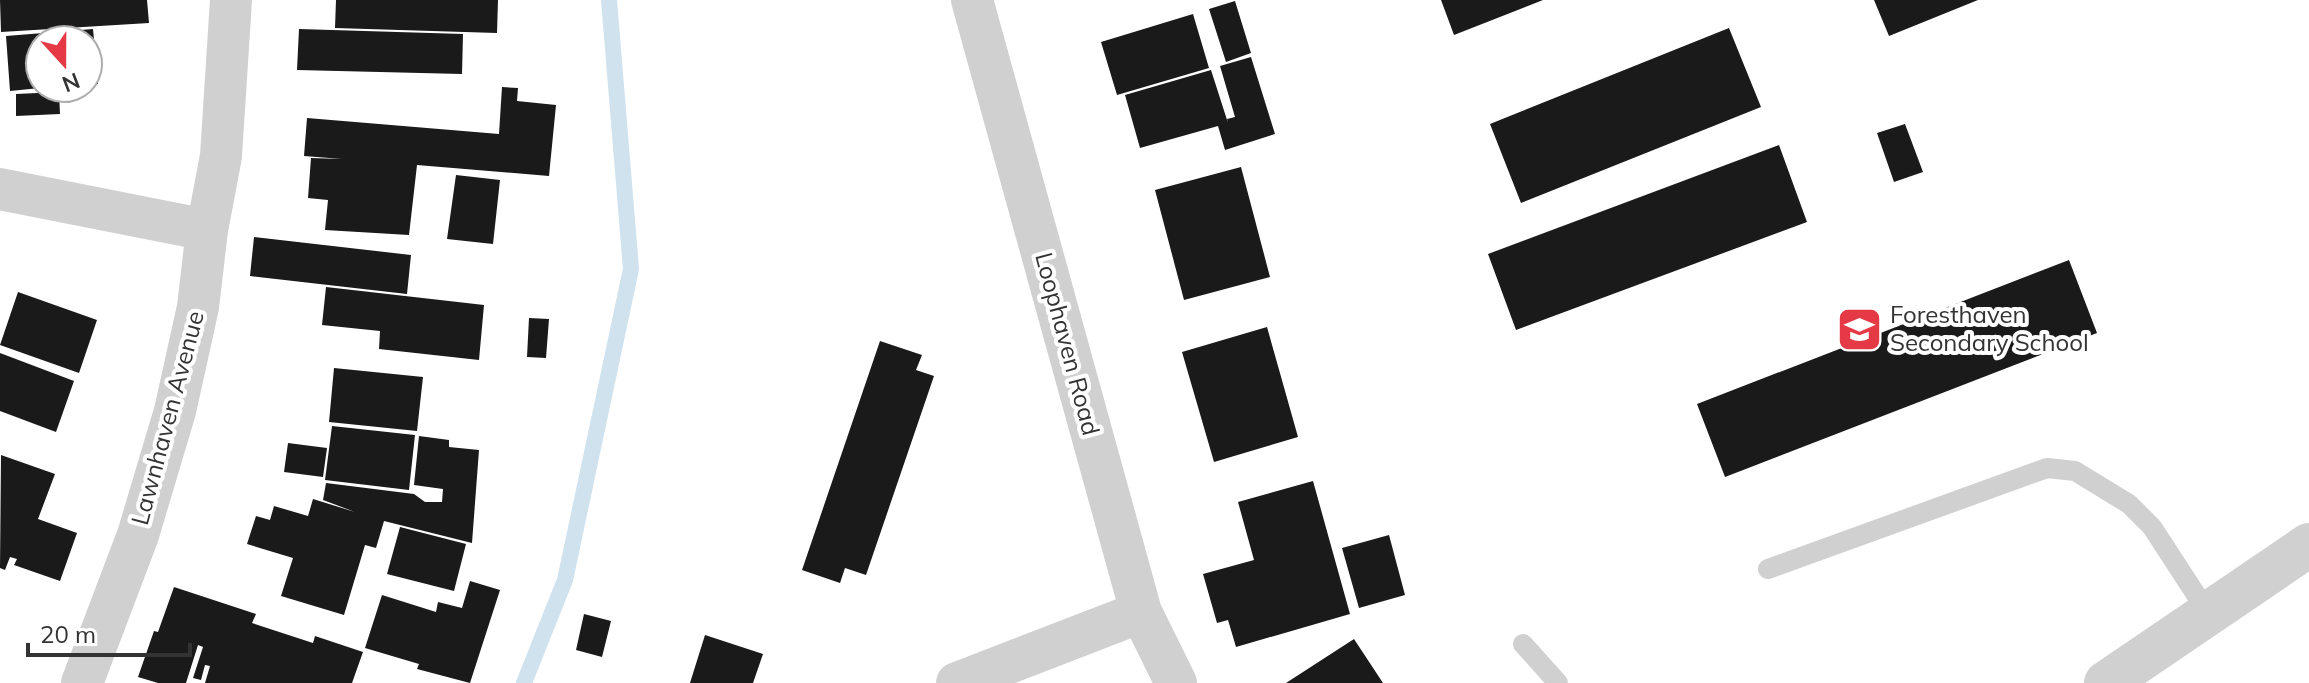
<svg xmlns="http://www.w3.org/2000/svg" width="2309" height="683" viewBox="0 0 2309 683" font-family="Mulish,sans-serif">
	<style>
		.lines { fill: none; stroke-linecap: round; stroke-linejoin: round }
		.stream { stroke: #cfe2ee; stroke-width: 16 }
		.building { fill: #1a1a1a }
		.service { stroke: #d0d0d0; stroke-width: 20 }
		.minor { stroke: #d0d0d0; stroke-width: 42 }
		.tertiary { stroke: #d0d0d0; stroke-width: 44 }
		.labels { text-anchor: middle; stroke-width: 8; stroke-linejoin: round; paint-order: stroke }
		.poi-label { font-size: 24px; fill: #333; stroke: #fff; text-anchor: start }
		.street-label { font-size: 24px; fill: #333; stroke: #fff }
	</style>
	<rect width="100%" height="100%" fill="#fff"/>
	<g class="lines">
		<path class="stream" d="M524 683 565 580 631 269 609 0"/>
	</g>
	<path class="building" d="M0 0H147L149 23 1 32Z
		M336 0H498L497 33 335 28Z
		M1441 0H1543L1454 35Z
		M1874 0H1978L1889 36Z
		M1235 1 1251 53 1226 62 1209 9Z
		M1193 14 1209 68 1117 95 1101 42Z
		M1729 28 1761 107 1521 203 1490 124Z
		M93 29 98 84 88 85V40H40V88L10 91 6 36Z
		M299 29 463 34 462 74 297 70Z
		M1251 57 1275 134 1225 150 1218 126 1140 148 1125 95 1211 70 1228 123 1227 119 1235 117 1220 66Z
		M502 87 518 88 517 101 556 105 549 176 417 165 409 235 325 230 328 200 308 198 311 158 342 159 304 156 307 118 499 134Z
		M59 92 60 114 16 116V94Z
		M1905 124 1923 172 1894 182 1877 133Z
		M1779 145 1807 222 1516 330 1488 254Z
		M1241 167 1270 277 1184 300 1155 190Z
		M456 175 500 180 493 244 447 239Z
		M254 237 411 255 407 294 250 276Z
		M2069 260 2097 333 1725 477 1697 404Z
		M326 287 484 305 479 360 379 349 380 331 322 325Z
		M18 292 97 320 79 373 0 345Z
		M529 318 549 319 546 358 527 357Z
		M1267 327 1298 437 1214 462 1182 352Z
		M880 341 922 355 916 370 934 376 866 575 845 568 840 583 802 570Z
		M0 353 74 381 56 432 0 411Z
		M334 368 423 377 417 431 329 422Z
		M332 426 415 435 409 490 325 480Z
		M419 436 449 440V447L479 450 472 543 384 521 376 548 365 545 344 615 281 596 293 558 247 544 256 516 270 520 274 506 308 516 313 499 355 512 323 500 326 483 414 494 425 502H442L443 489 414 485Z
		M288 443 327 448 323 477 284 472Z
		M1 455 55 474 38 519 77 533 60 581 14 565 17 559 10 557 5 570 0 568Z
		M1313 481 1350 614 1236 647 1228 620 1217 623 1203 574 1254 560 1238 502Z
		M400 527 466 544 454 591 387 574Z
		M1389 535 1405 595 1359 608 1342 548Z
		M470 581 500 590 470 683 417 669 419 664 365 648 382 595 436 612 438 602 462 608Z
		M174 587 256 614 252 623 313 643 315 636 363 652 352 683H205L210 666 205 665 201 680 193 678 203 647 198 645 186 683H158L138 677 154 631 158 632Z
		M584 614 611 621 602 657 576 650Z
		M705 635 763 654 753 683H690Z
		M1354 639 1383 683H1286Z"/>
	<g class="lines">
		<path class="service" d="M1768 569 2047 468 2075 471 2129 504 2152 527 2208 613
			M1523 644 1558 683"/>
		<path class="minor" d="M972 0 1141 612 1176 683
			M0 189 207 230
			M82 683 138 535 175 411 198 307 207 230 221 156 231 0
			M957 683 1141 612"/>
		<path class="tertiary" d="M2106 683 2309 545"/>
	</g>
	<defs>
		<symbol id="school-square" viewBox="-11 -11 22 22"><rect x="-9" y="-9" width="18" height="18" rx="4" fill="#e63946" stroke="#fff"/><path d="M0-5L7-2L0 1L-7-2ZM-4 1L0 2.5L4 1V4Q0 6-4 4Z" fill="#fff"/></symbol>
	</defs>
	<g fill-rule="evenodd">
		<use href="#school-square" x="1834" y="304" width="51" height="51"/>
	</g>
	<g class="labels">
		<g class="poi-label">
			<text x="1890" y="323">Foresthaven<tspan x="1890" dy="28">Secondary School</tspan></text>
		</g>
		<g class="street-label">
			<text transform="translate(1067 344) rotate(75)" y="8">Loophaven Road</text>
			<text transform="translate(168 418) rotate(-75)" y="8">Lawnhaven Avenue</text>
		</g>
	</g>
	<g transform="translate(64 64) rotate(159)"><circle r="38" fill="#ffffff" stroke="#adadad" stroke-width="2"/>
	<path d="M0-6L14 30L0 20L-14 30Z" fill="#e63946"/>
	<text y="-12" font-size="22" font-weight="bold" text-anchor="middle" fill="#333333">N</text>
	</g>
	<path d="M28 643v12h162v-12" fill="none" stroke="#333333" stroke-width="4"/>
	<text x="40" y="643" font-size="24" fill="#333333" stroke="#ffffff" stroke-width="6" paint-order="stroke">20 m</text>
</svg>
